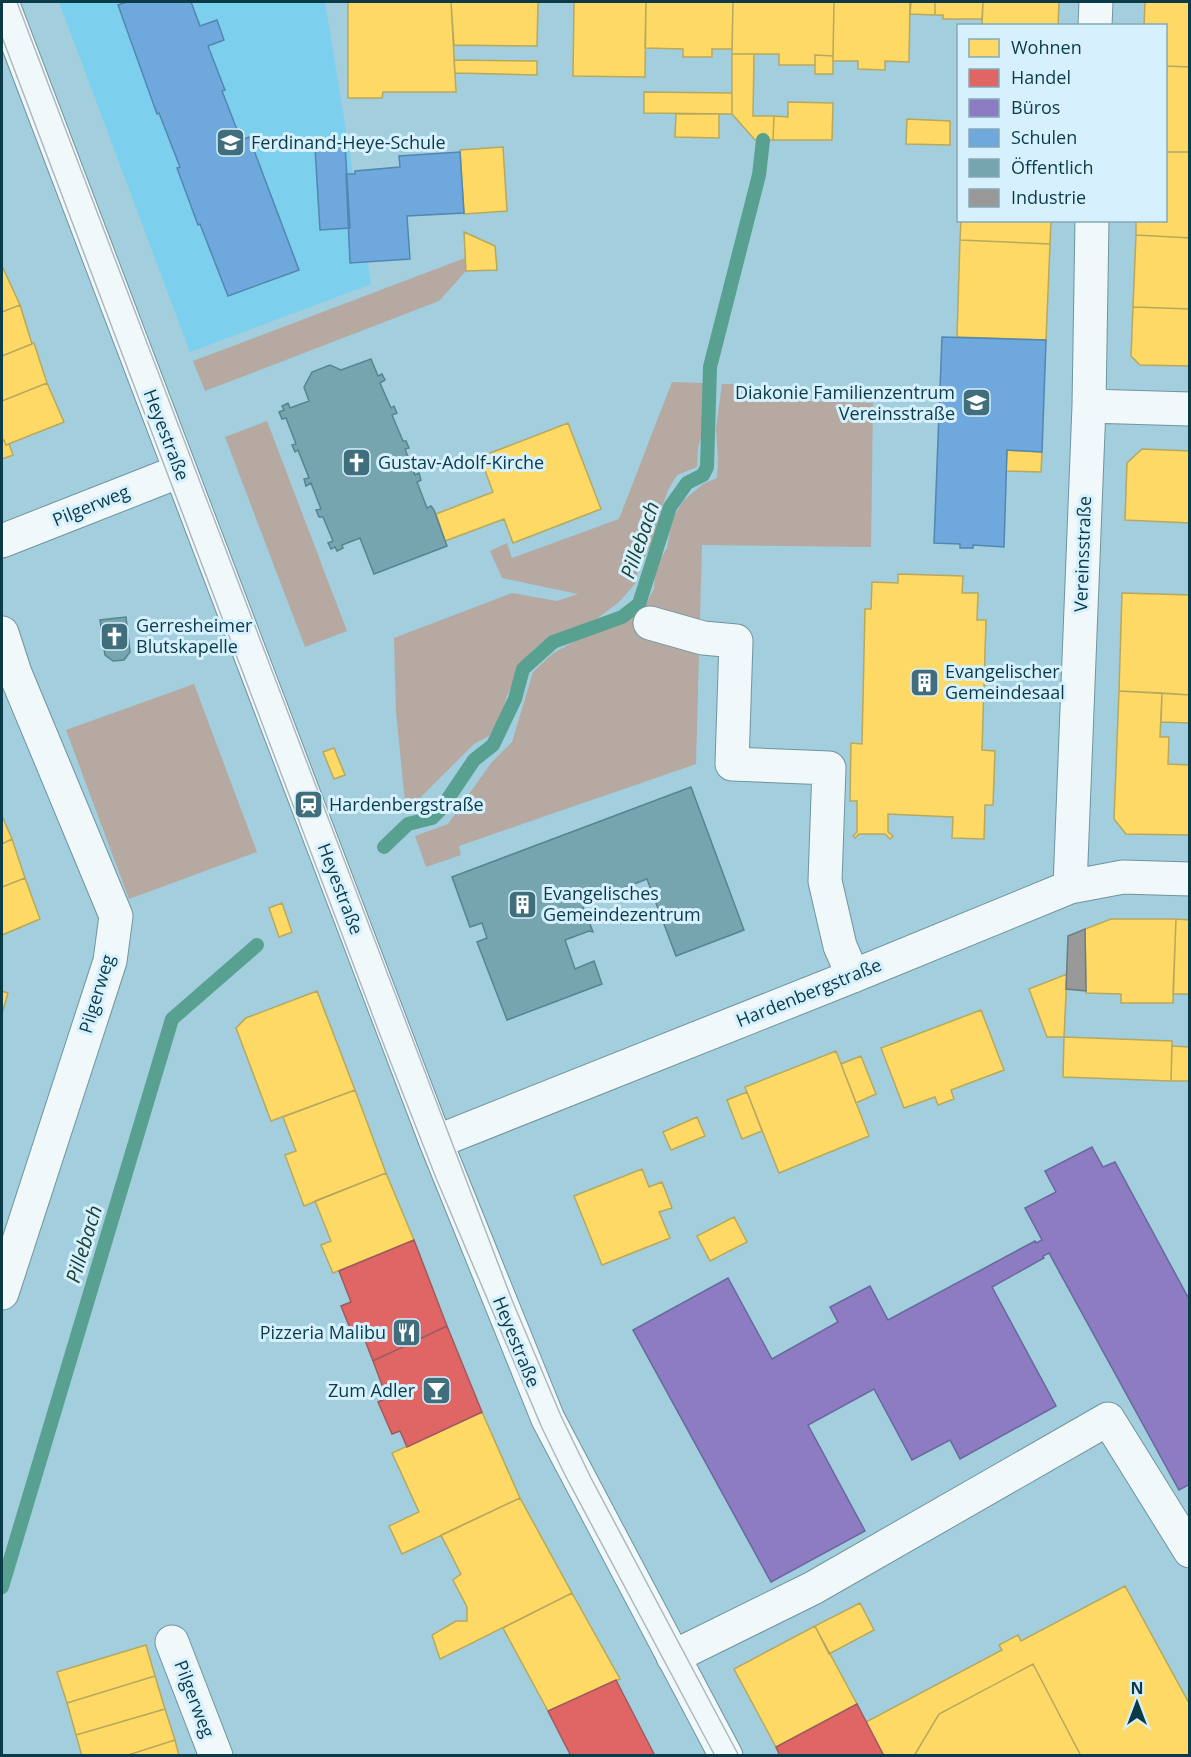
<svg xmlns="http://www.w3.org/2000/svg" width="1191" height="1757" viewBox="0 0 1191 1757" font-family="'Open Sans',sans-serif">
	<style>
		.built { fill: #7cd0ee }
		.green { fill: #b5a9a2 }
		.homes { fill: #ffd966; stroke: #b6a95d; stroke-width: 1.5 }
		.shops { fill: #e06666; stroke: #a0595d; stroke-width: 1.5 }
		.offices { fill: #8e7cc3; stroke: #67689e; stroke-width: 1.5 }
		.schools { fill: #6fa8dc; stroke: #5187b0; stroke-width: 1.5 }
		.public { fill: #76a5af; stroke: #568590; stroke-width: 1.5 }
		.industry { fill: #999; stroke: #6e7c81; stroke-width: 1.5 }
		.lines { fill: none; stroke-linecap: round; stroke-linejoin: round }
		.stream { stroke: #58a08f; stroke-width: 14 }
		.minor-casing { stroke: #7094a0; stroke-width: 35 }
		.minor { stroke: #f1f8fa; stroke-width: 33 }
		.tram { stroke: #acb9be; stroke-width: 1.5 }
		.labels { text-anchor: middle; stroke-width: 6; stroke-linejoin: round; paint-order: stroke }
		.poi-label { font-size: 18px; fill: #0b3a49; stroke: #d6f1fd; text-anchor: start }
		.street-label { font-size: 18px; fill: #0b3a49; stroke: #d6f1fd }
		.water-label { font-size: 20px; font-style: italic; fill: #1c4133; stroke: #d6f1fd }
	</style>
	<rect width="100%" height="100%" fill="#a2cede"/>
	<path class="built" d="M59 2H325L371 284 190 352Z"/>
	<path class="green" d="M465 258 466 271 439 301 205 391 193 361Z
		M672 382 703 383 705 423 698 448 697 467 677 475 668 490 660 513 659 531 638 569 635 584 619 602 586 627 549 639 535 648 524 660 507 696 501 715 489 736 474 744 406 812 396 712 394 638 512 593 557 601 578 594 502 578 490 551 507 543 512 558 619 519Z
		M722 384H743L747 399 873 403 871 547 702 545 696 764 459 846 461 855 426 867 415 836 448 824 491 763 512 742 533 672 552 654 577 640 625 622 643 609 654 589 655 568 667 548 672 520 683 501 703 484 717 478 718 459 716 429Z
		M267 421 347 631 305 647 225 437Z
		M194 684 257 852 129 899 66 730Z"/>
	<path class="homes" d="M348 2H451L456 92H383L382 98H348Z
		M451 2H538L537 46 454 45Z
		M574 2H646L645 77 573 76Z
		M646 2H733L732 49H712V57H683V49L645 48Z
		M733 2H834L833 56 815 55V65H779V54H732Z
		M834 2H910L909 62 885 61V70L858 69V61H833Z
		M911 2H935V15L910 14Z
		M935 2H983L982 19H943V15H935Z
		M983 2H1059L1058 26H982Z
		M1145 2H1190V67L1166 66V26H1144Z
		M732 54H754L753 116H774L773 140H755L732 114Z
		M815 55 833 56V74H815Z
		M454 60 537 61V75L455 73Z
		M1166 66 1190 67V152H1166Z
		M644 92 732 93V114L644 113Z
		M788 102 833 103 832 140H773L774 116 788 117Z
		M676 114H719V138L675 137Z
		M907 119 950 121V145L906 144Z
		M503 147 507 211 464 214 460 150Z
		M1166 152H1190V238L1136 235V220H1166Z
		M961 220H1051L1050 244 960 240Z
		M464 232 495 246 497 270 466 271Z
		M1136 235 1190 238V309L1133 307Z
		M960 240 1050 244 1046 340 957 337Z
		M3 268 20 305 2 312V269Z
		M20 305 32 344 2 356V312Z
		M1133 307 1190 309V366L1140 365 1131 356Z
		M34 343 47 383 2 401V356Z
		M47 383 64 422 6 445 4 440 2 441V401Z
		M568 423 601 509 513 543 504 519 445 541 436 514 493 492 480 457Z
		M4 440 6 445 9 444 13 455 2 459V441Z
		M1142 449 1190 451V523L1125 520 1127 463Z
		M1007 450 1042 452 1041 472 1006 471Z
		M898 574 963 576 962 593H978L977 620H986L982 750 995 751 993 805H985L984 839 952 838 953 817 888 814V832L893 836 890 839 885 834H859L855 838 853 836 857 832V801H850L851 743 862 744 865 609H871L872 582 898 583Z
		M1122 593 1190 595V695L1119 691Z
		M1119 691 1162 693 1160 737H1169L1168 764 1190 765V835L1126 834 1114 819Z
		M1162 693 1190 695V723L1161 722Z
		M334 748 345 775 334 779 323 752Z
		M2 816 12 839 2 844Z
		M12 839 25 878 2 887V844Z
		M25 878 40 919 2 935V887Z
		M282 903 292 932 279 937 269 908Z
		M1111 919H1176L1173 1003H1121V994L1086 993 1085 929Z
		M1176 919 1190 920V994H1173Z
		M1067 974 1064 1037H1047L1029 989Z
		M2 991 8 993 2 1014Z
		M317 991 355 1090 271 1121 236 1028 246 1018Z
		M981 1010 1004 1070 951 1090 954 1099 938 1105 935 1097 904 1108 881 1048Z
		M1064 1037 1172 1041 1171 1081 1063 1077Z
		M1172 1046 1190 1047V1081H1171Z
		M836 1051 869 1136 779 1173 745 1087Z
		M861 1056 876 1094 856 1103 841 1064Z
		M355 1090 386 1173 304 1206 285 1155 296 1151 283 1117Z
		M747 1092 762 1131 742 1139 727 1100Z
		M697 1117 705 1136 671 1150 663 1132Z
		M642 1169 649 1187 662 1182 672 1208 659 1212 670 1238 602 1265 574 1196Z
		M386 1173 414 1240 333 1273 321 1245 331 1241 315 1201Z
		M734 1217 747 1242 710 1261 697 1236Z
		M482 1412 520 1498 402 1554 389 1526 419 1512 392 1453Z
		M520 1498 572 1593 440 1659 432 1635 456 1621H467V1607L453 1580 461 1574 441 1535Z
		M1125 1586 1190 1705V1756H1081L1033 1664 939 1714 914 1756H884L866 1722 1002 1650 999 1645 1018 1635 1021 1641Z
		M572 1593 620 1679 548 1711 503 1628Z
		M860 1603 874 1630 829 1654 815 1626Z
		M815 1626 857 1704 776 1747 734 1669Z
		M146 1645 155 1676 67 1703 57 1672Z
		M1033 1664 1081 1756H914L939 1714Z
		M155 1676 165 1709 76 1735 67 1703Z
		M165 1709 175 1740 125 1756H82L76 1735Z
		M175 1740 179 1756H125Z"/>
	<path class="shops" d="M414 1240 447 1326 373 1361 361 1330 352 1333 341 1306 351 1302 339 1271Z
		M447 1326 482 1412 407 1447 400 1431 392 1434 378 1402 387 1398 373 1361Z
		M616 1680 655 1756H571L548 1711Z
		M857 1704 884 1756H780L776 1747Z"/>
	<path class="offices" d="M1092 1147 1103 1167 1115 1162 1190 1301V1484L1179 1490 1049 1253 1043 1256 1044 1258 992 1287 1056 1406 960 1459 950 1440 912 1460 874 1389 808 1425 865 1531 771 1582 633 1330 728 1278 772 1359 838 1322 830 1307 870 1286 888 1320 1035 1241 1036 1243 1042 1240 1025 1208 1056 1192 1045 1171Z"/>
	<path class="schools" d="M127 2H191L200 26 217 20 224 40 208 46 225 90 222 91 241 140 249 137 299 270 228 296 200 224 198 225 177 168 180 167 159 113 157 114 118 5Z
		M345 145 350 228 320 230 315 148Z
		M460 152 464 213 407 216 410 259 350 263 346 174H355V171L400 167 399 156Z
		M942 337 1046 340 1042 452 1007 450 1004 547 973 545V548H960V544L934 543Z"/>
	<path class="public" d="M371 359 378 376 382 374 385 380 380 383 391 408 394 406 397 413 392 415 403 441H406L409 448 405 449 415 475 419 473 421 480 417 482 427 508 431 506 434 510 447 546 374 574 360 538 342 545 343 548 337 551 335 547 331 549 328 543 333 541 323 517H319L316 510 321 509 311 483 306 486 304 479 309 478 298 450 295 452 292 445 296 444 286 418 282 419 279 412 284 410 282 406 288 403 290 408 309 401 304 387 312 372 330 365 341 370Z
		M126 617 130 652 124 660 113 661 105 655 100 620Z
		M691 787 744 930 676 956 647 879 582 904 593 932 589 931 565 940 575 969 594 961 602 984 507 1020 477 942 487 938 482 923 470 927 452 877Z"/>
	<path class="industry" d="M1085 929 1086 991 1066 989 1068 936Z"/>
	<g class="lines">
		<path class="stream" d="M384 847 408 824 432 818 441 809 474 760 493 745 515 699 523 669 553 642 622 617 639 604 670 507 687 483 703 475 707 467 710 367 759 175 763 140
			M2 1587 172 1019 257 945"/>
		<defs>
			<path id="minor" d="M2 2 436 1142 548 1419 726 1756
				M1095 26 1096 2
				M1089 406 1190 409
				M2 541 180 471
				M650 623 703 638 736 641 732 764 829 768 825 881 840 946 853 976
				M2 633 15 673 116 916 110 961 2 1293
				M1070 887 1089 406 1092 220
				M436 1142 853 976 1070 887 1123 877 1190 879
				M172 1642 216 1756
				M673 1657 813 1588 1108 1419 1190 1551"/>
		</defs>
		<use href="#minor" class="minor-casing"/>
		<use href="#minor" class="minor"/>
		<path class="tram" d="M17 2 512 1300 561 1416 591 1478 739 1756
			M2 37 385 1048 436 1178 542 1428 565 1475 715 1756"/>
	</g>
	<defs>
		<symbol id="school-square" viewBox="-11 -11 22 22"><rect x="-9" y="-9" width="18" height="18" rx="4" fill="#406e7d" stroke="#d6f1fd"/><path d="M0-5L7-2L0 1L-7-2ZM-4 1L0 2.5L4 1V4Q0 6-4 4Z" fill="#fff"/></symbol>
		<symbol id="church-square" viewBox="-11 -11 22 22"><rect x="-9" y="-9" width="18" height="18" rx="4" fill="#406e7d" stroke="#d6f1fd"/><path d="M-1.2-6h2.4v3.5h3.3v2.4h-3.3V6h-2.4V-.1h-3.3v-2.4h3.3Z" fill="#fff"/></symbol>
		<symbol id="building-square" viewBox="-11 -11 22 22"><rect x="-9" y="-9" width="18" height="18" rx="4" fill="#406e7d" stroke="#d6f1fd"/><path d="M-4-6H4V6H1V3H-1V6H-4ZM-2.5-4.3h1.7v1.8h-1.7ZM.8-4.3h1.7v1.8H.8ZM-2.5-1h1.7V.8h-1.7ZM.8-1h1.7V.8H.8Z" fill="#fff"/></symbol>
		<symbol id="station-square" viewBox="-11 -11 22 22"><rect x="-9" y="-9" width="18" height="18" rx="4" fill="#406e7d" stroke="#d6f1fd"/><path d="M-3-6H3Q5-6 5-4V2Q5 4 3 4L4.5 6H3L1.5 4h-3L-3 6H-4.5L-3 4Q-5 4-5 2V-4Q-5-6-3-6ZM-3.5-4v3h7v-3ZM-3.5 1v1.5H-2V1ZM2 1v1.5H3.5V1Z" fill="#fff"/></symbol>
		<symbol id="restaurant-square" viewBox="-11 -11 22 22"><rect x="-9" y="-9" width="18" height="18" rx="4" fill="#406e7d" stroke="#d6f1fd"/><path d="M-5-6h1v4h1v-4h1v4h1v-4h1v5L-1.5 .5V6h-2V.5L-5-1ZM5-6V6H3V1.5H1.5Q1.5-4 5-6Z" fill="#fff"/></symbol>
		<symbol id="bar-square" viewBox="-11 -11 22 22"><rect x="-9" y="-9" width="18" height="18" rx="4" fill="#406e7d" stroke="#d6f1fd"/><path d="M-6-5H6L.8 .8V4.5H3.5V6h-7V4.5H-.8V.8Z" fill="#fff"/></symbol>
	</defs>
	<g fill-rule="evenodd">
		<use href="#school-square" x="214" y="126" width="33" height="33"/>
		<use href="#school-square" x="960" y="386" width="33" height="33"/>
		<use href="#church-square" x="340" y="446" width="33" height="33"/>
		<use href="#church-square" x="98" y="620" width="33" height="33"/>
		<use href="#building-square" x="908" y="666" width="33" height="33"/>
		<use href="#station-square" x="292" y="788" width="33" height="33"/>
		<use href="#building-square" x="506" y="888" width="33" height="33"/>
		<use href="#restaurant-square" x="390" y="1316" width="33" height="33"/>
		<use href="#bar-square" x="420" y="1374" width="33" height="33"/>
	</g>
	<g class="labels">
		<g class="poi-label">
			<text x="251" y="149">Ferdinand-Heye-Schule</text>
			<text x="955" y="399" text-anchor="end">Diakonie Familienzentrum<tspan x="955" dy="21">Vereinsstraße</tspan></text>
			<text x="378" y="469">Gustav-Adolf-Kirche</text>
			<text x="136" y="632">Gerresheimer<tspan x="136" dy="21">Blutskapelle</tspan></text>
			<text x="945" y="678">Evangelischer<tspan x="945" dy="21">Gemeindesaal</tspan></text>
			<text x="329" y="811">Hardenbergstraße</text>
			<text x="543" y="900">Evangelisches<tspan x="543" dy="21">Gemeindezentrum</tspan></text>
			<text x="386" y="1339" text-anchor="end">Pizzeria Malibu</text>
			<text x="415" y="1397" text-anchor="end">Zum Adler</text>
		</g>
		<g class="street-label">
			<text transform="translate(166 435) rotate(69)" y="6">Heyestraße</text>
			<text transform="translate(91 506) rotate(-22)" y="6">Pilgerweg</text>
			<text transform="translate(1083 554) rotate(-88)" y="6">Vereinsstraße</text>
			<text transform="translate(340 889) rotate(69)" y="6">Heyestraße</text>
			<text transform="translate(809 993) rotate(-22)" y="6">Hardenbergstraße</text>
			<text transform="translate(97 994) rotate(-73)" y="6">Pilgerweg</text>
			<text transform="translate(516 1342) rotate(68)" y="6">Heyestraße</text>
			<text transform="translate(194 1699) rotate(69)" y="6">Pilgerweg</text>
		</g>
		<g class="water-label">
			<text transform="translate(640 540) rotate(-71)" y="7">Pillebach</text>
			<text transform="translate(84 1244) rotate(-73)" y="7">Pillebach</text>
		</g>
	</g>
	<rect width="1191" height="1757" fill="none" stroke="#0b3a49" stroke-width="6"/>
	<rect x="957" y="24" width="210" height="198" fill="#d6f1fd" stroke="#85a8b5" stroke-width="1.5"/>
	<rect x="969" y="39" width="30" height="18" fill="#ffd966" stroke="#85a8b5" stroke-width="1.5"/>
	<text x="1011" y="54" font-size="18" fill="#0b3a49">Wohnen</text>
	<rect x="969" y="69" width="30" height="18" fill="#e06666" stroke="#85a8b5" stroke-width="1.5"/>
	<text x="1011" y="84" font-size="18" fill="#0b3a49">Handel</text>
	<rect x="969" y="99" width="30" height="18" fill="#8e7cc3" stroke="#85a8b5" stroke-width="1.5"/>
	<text x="1011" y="114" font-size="18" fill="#0b3a49">Büros</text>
	<rect x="969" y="129" width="30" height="18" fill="#6fa8dc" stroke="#85a8b5" stroke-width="1.5"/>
	<text x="1011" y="144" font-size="18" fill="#0b3a49">Schulen</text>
	<rect x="969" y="159" width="30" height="18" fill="#76a5af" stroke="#85a8b5" stroke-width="1.5"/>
	<text x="1011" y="174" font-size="18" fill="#0b3a49">Öffentlich</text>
	<rect x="969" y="189" width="30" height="18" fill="#999999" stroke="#85a8b5" stroke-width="1.5"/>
	<text x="1011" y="204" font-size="18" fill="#0b3a49">Industrie</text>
	<g transform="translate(1137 1703)" stroke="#d6f1fd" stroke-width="4.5" paint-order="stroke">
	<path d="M0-4.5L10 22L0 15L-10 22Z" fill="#0b3a49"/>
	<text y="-9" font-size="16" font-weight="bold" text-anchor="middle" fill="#0b3a49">N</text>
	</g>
</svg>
